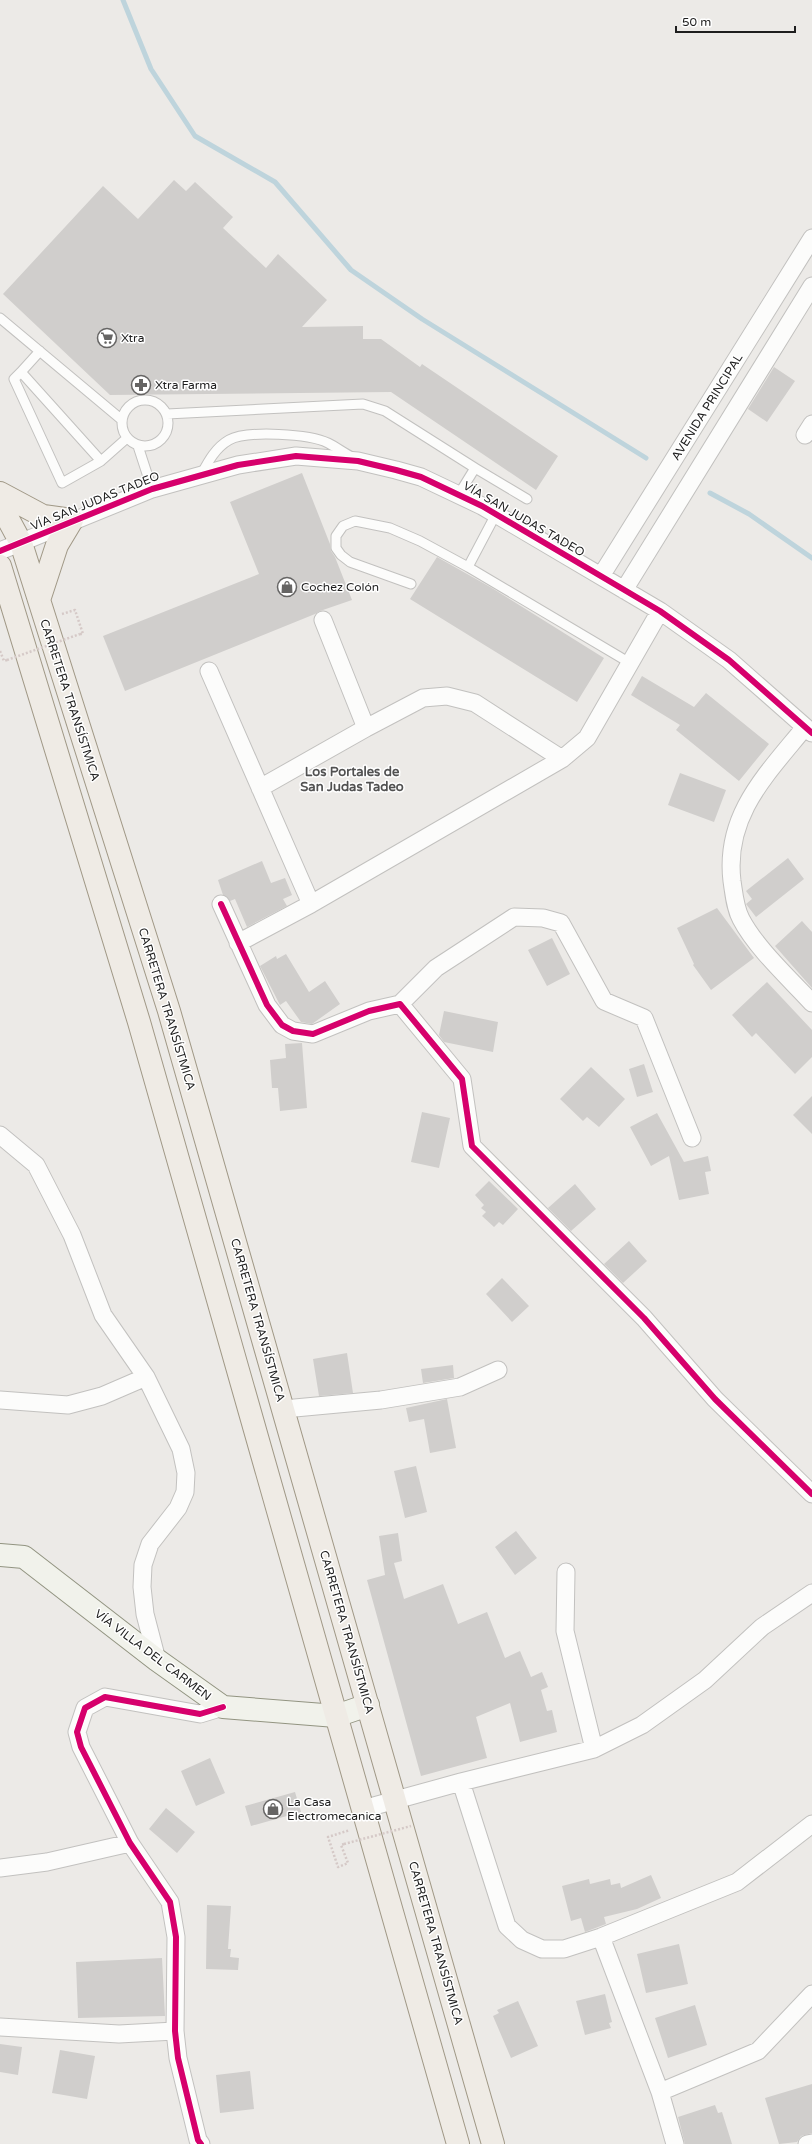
<svg xmlns="http://www.w3.org/2000/svg" width="812" height="2144" viewBox="0 0 812 2144" font-family="'Varela Round',sans-serif">
	<style>
		.lines { fill: none; stroke-linecap: round; stroke-linejoin: round }
		.stream { stroke: #bed4dc; stroke-width: 5 }
		.building { fill: #d0cecc }
		.lane-casing { stroke: #c2c1bf; stroke-width: 11 }
		.street-casing { stroke: #c2c1bf; stroke-width: 19 }
		.secondary-casing { stroke: #929481; stroke-width: 24 }
		.primary-casing { stroke: #a09886; stroke-width: 24 }
		.path { stroke: #d5c9c7; stroke-width: 2.5; stroke-dasharray: 2 2; stroke-linecap: butt }
		.lane { stroke: #fcfcfb; stroke-width: 9 }
		.street { stroke: #fcfcfb; stroke-width: 17 }
		.secondary { stroke: #f1f2eb; stroke-width: 22 }
		.primary { stroke: #efebe5; stroke-width: 22 }
		.path-bridge { stroke: #d5c9c7; stroke-width: 2.5; stroke-dasharray: 2 2; stroke-linecap: butt }
		.cycleway-casing { stroke: #fff; stroke-width: 8 }
		.cycleway { stroke: #d6006c; stroke-width: 6 }
		.labels { text-anchor: middle; stroke-width: 3; stroke-linejoin: round; paint-order: stroke }
		.poi-label { font-size: 12px; fill: #1e1e1e; stroke: #fff; text-anchor: start }
		.street-label { font-size: 12px; fill: #1e1e1e; stroke: #fff }
		.neighbourhood-label { font-size: 13px; font-weight: bold; fill: #515151; stroke: #fff }
	</style>
	<rect width="100%" height="100%" fill="#eceae7"/>
	<g class="lines">
		<path class="stream" d="M123 0 151 69 195 136 275 182 351 270 422 319 646 458
			M710 493 749 514 812 558"/>
	</g>
	<path class="building" d="M174 180 186 191 195 182 233 217 223 228 266 268 278 254 327 300 302 327 363 326V339H381L420 367 422 364 558 456 536 490 391 392 110 395 3 294 103 186 138 219Z
		M774 367 795 381 767 422 748 409Z
		M302 473 330 544 331 551 335 557 352 600 320 611 315 614 125 691 103 636 259 574 230 502Z
		M437 557 492 588 604 658 577 702 410 599Z
		M642 676 694 707 706 693 769 744 739 781 676 730 680 725 631 695Z
		M680 773 726 790 714 822 668 805Z
		M788 858 804 879 756 917 746 904 752 899 746 891Z
		M262 861 271 883 285 878 292 895 283 899 287 906 247 927 235 899 230 901 223 895 218 880Z
		M717 908 754 958 711 990 693 965 694 964 677 928Z
		M802 921 812 932V988L775 946Z
		M552 938 570 974 547 986 528 950Z
		M286 954 309 992 325 981 340 1004 312 1024 301 1022 286 1001 280 1005 260 966 276 956 277 959Z
		M767 982 812 1030V1057L795 1074 756 1033 752 1037 732 1015Z
		M444 1011 498 1022 493 1052 444 1042 439 1035Z
		M302 1043 307 1108 280 1111 278 1088H272L270 1060 286 1058 285 1044Z
		M644 1064 653 1092 637 1097 629 1069Z
		M591 1067 625 1099 599 1127 587 1117 583 1121 560 1099Z
		M812 1096V1134L793 1115Z
		M422 1112 450 1118 439 1168 411 1162Z
		M657 1113 684 1162 708 1156 711 1171 705 1172 709 1194 679 1200 669 1156 651 1166 630 1127Z
		M489 1181 518 1209 503 1225 499 1222 494 1227 482 1216 486 1212 481 1208 484 1205 475 1195Z
		M575 1184 596 1209 571 1231 548 1208Z
		M629 1241 647 1261 623 1283 604 1264Z
		M502 1278 529 1306 512 1322 486 1294Z
		M347 1353 353 1393 319 1396 313 1359Z
		M453 1365 454 1378 423 1383 421 1369Z
		M447 1399 456 1448 430 1453 424 1419 409 1422 406 1408Z
		M416 1466 427 1512 405 1518 394 1471Z
		M516 1531 537 1558 515 1575 495 1547Z
		M398 1533 402 1561 394 1563 404 1599 443 1584 458 1624 487 1612 505 1658 520 1651 531 1677 542 1672 548 1687 541 1690 547 1711 552 1710 557 1732 520 1742 510 1703 476 1717 487 1758 421 1776 367 1580 385 1575 379 1536Z
		M210 1758 225 1793 196 1806 181 1771Z
		M295 1792 301 1812 251 1826 245 1806Z
		M166 1808 195 1832 177 1853 149 1829Z
		M651 1875 661 1898 637 1909 604 1917 606 1924 585 1932 581 1918 571 1921 562 1886 589 1879 590 1884 610 1879 611 1885 620 1883 621 1888Z
		M207 1905 231 1906 228 1949H231L230 1957 239 1958 238 1970 206 1969Z
		M679 1944 688 1984 646 1993 637 1954Z
		M162 1958 165 2016 78 2018 76 1962Z
		M605 1994 612 2022 609 2023 611 2028 585 2035 576 2001Z
		M518 2001 538 2046 511 2058 493 2016 499 2013 497 2010Z
		M695 2005 707 2045 668 2058 655 2018Z
		M0 2044 22 2047 18 2075 0 2072Z
		M60 2050 95 2056 87 2099 52 2093Z
		M250 2071 254 2109 220 2113 216 2075Z
		M812 2084V2133L801 2136 797 2142 779 2144 765 2098Z
		M715 2105 718 2113 722 2112 732 2144H685L678 2117Z"/>
	<g class="lines">
		<defs>
			<path id="lane" d="M0 318 122 420
				M21 372 101 461 62 483 14 379Z
				M21 372 40 351
				M122 423a23 23 0 1 1 46 0a23 23 0 1 1-46 0Z
				M167 414 363 404 385 411 475 468 459 494
				M138 446 152 489
				M101 461 127 438
				M475 468 527 499
				M201 475C208 462 215 448 229 440 247 430 310 434 328 443 336 447 344 453 352 457
				M496 514 468 567 630 663
				M411 584 350 562 341 555 336 548V536L343 526 355 521 390 528 420 541 468 567"/>
			<path id="street" d="M805 435 812 424
				M0 551 152 489 238 465 296 456 358 461 396 470 421 477 482 506 660 611 729 660 812 733
				M601 576 812 238
				M624 590 812 286
				M323 620 366 728
				M209 671 311 904
				M805 727C767 774 724 815 732 881 734 894 735 908 741 919 756 948 790 979 812 1003
				M260 788 366 728 423 698 447 696 475 703 562 759
				M221 904 267 1005 282 1025 293 1031 313 1034 369 1011 400 1004 462 1079 472 1146 644 1318 715 1399 812 1494
				M238 943 311 904 562 759 587 738 660 611
				M400 1004 436 968 514 917 543 918 561 923 604 1001 644 1018 692 1138
				M0 1135 36 1165 72 1235 103 1315 146 1377 181 1449 186 1473 185 1492 178 1508 150 1544 143 1565 142 1587 145 1614 157 1660
				M0 1400 68 1405 102 1396 146 1377
				M284 1409 381 1400 460 1387 498 1370
				M566 1572 565 1631 594 1749
				M461 1782 507 1926 522 1940 542 1949H564L601 1937 737 1882 812 1824
				M363 1809 461 1782 594 1749 642 1725 705 1680 762 1627 812 1593
				M0 1868 47 1862 130 1843
				M601 1937 660 2092 675 2144
				M0 2027 119 2034 175 2031
				M660 2092 758 2051 812 1994
				M201 2144 198 2140 178 2058 175 2031 176 1937 170 1902 130 1843 81 1747 77 1732 85 1708 105 1697 200 1714 223 1707
				M807 2144 812 2143"/>
			<path id="secondary" d="M0 1555 24 1557 157 1660 223 1707 336 1716 368 1705"/>
			<path id="primary" d="M0 493 43 516 72 520 57 545 39 600
				M0 504 21 543 169 1011 493 2144
				M0 566 139 1022 458 2144"/>
		</defs>
		<use href="#lane" class="lane-casing"/>
		<use href="#street" class="street-casing"/>
		<use href="#secondary" class="secondary-casing"/>
		<use href="#primary" class="primary-casing"/>
		<path class="path" d="M62 614 75 610 83 634H80
			M0 651 4 661 7 660
			M344 1844 341 1845 348 1863 338 1867 328 1837 350 1830"/>
		<use href="#lane" class="lane"/>
		<use href="#street" class="street"/>
		<use href="#secondary" class="secondary"/>
		<use href="#primary" class="primary"/>
		<path class="path-bridge" d="M7 660 80 634
			M344 1844 411 1826"/>
		<defs>
			<path id="cycleway" d="M0 551 152 489 238 465 296 456 358 461 396 470 421 477 482 506 660 611 729 660 812 733
				M221 904 267 1005 282 1025 293 1031 313 1034 369 1011 400 1004 462 1079 472 1146 644 1318 715 1399 812 1494
				M201 2144 198 2140 178 2058 175 2031 176 1937 170 1902 130 1843 81 1747 77 1732 85 1708 105 1697 200 1714 223 1707"/>
		</defs>
		<use href="#cycleway" class="cycleway-casing"/>
		<use href="#cycleway" class="cycleway"/>
	</g>
	<defs>
		<symbol id="supermarket-ring" viewBox="-11 -11 22 22"><circle r="9.5" fill="#fff" stroke="#666564" stroke-width="1.5"/><path d="M-6-5.5h2.5l.6 2H6L4.5 2H-2.5L-4.4-4H-6ZM-1.5 3.2a1.3 1.3 0 1 0 .1 0ZM3 3.2a1.3 1.3 0 1 0 .1 0Z" fill="#666564"/></symbol>
		<symbol id="pharmacy-ring" viewBox="-11 -11 22 22"><circle r="9.5" fill="#fff" stroke="#666564" stroke-width="1.5"/><path d="M-2-6h4v4h4v4h-4v4h-4v-4h-4v-4h4Z" fill="#666564"/></symbol>
		<symbol id="shop-ring" viewBox="-11 -11 22 22"><circle r="9.5" fill="#fff" stroke="#666564" stroke-width="1.5"/><path d="M-5-2.5h2.3a2.7 3.5 0 0 1 5.4 0H5L5.5 6h-11ZM-1.5-2.5h3a1.5 2.3 0 0 0-3 0Z" fill="#666564"/></symbol>
	</defs>
	<g fill-rule="evenodd">
		<use href="#supermarket-ring" x="96" y="327" width="22" height="22"/>
		<use href="#pharmacy-ring" x="130" y="374" width="22" height="22"/>
		<use href="#shop-ring" x="276" y="576" width="22" height="22"/>
		<use href="#shop-ring" x="262" y="1798" width="22" height="22"/>
	</g>
	<g class="labels">
		<g class="poi-label">
			<text x="121" y="342">Xtra</text>
			<text x="155" y="389">Xtra Farma</text>
			<text x="301" y="591">Cochez Colón</text>
			<text x="287" y="1806">La Casa<tspan x="287" dy="14">Electromecanica</tspan></text>
		</g>
		<g class="street-label">
			<text transform="translate(707 407) rotate(-58)" y="4">AVENIDA PRINCIPAL</text>
			<text transform="translate(95 501) rotate(-22)" y="4">VÍA SAN JUDAS TADEO</text>
			<text transform="translate(524 519) rotate(30)" y="4">VÍA SAN JUDAS TADEO</text>
			<text transform="translate(70 700) rotate(72)" y="4">CARRETERA TRANSÍSTMICA</text>
			<text transform="translate(167 1009) rotate(73)" y="4">CARRETERA TRANSÍSTMICA</text>
			<text transform="translate(258 1320) rotate(74)" y="4">CARRETERA TRANSÍSTMICA</text>
			<text transform="translate(347 1632) rotate(74)" y="4">CARRETERA TRANSÍSTMICA</text>
			<text transform="translate(153 1655) rotate(37)" y="4">VÍA VILLA DEL CARMEN</text>
			<text transform="translate(436 1943) rotate(74)" y="4">CARRETERA TRANSÍSTMICA</text>
		</g>
		<g class="neighbourhood-label">
			<text x="352" y="776">Los Portales de<tspan x="352" dy="15">San Judas Tadeo</tspan></text>
		</g>
	</g>
	<path d="M676 26v6h119v-6" fill="none" stroke="#1e1e1e" stroke-width="2"/>
	<text x="682" y="26" font-size="12" fill="#1e1e1e" stroke="#ffffff" stroke-width="3" paint-order="stroke">50 m</text>
</svg>
